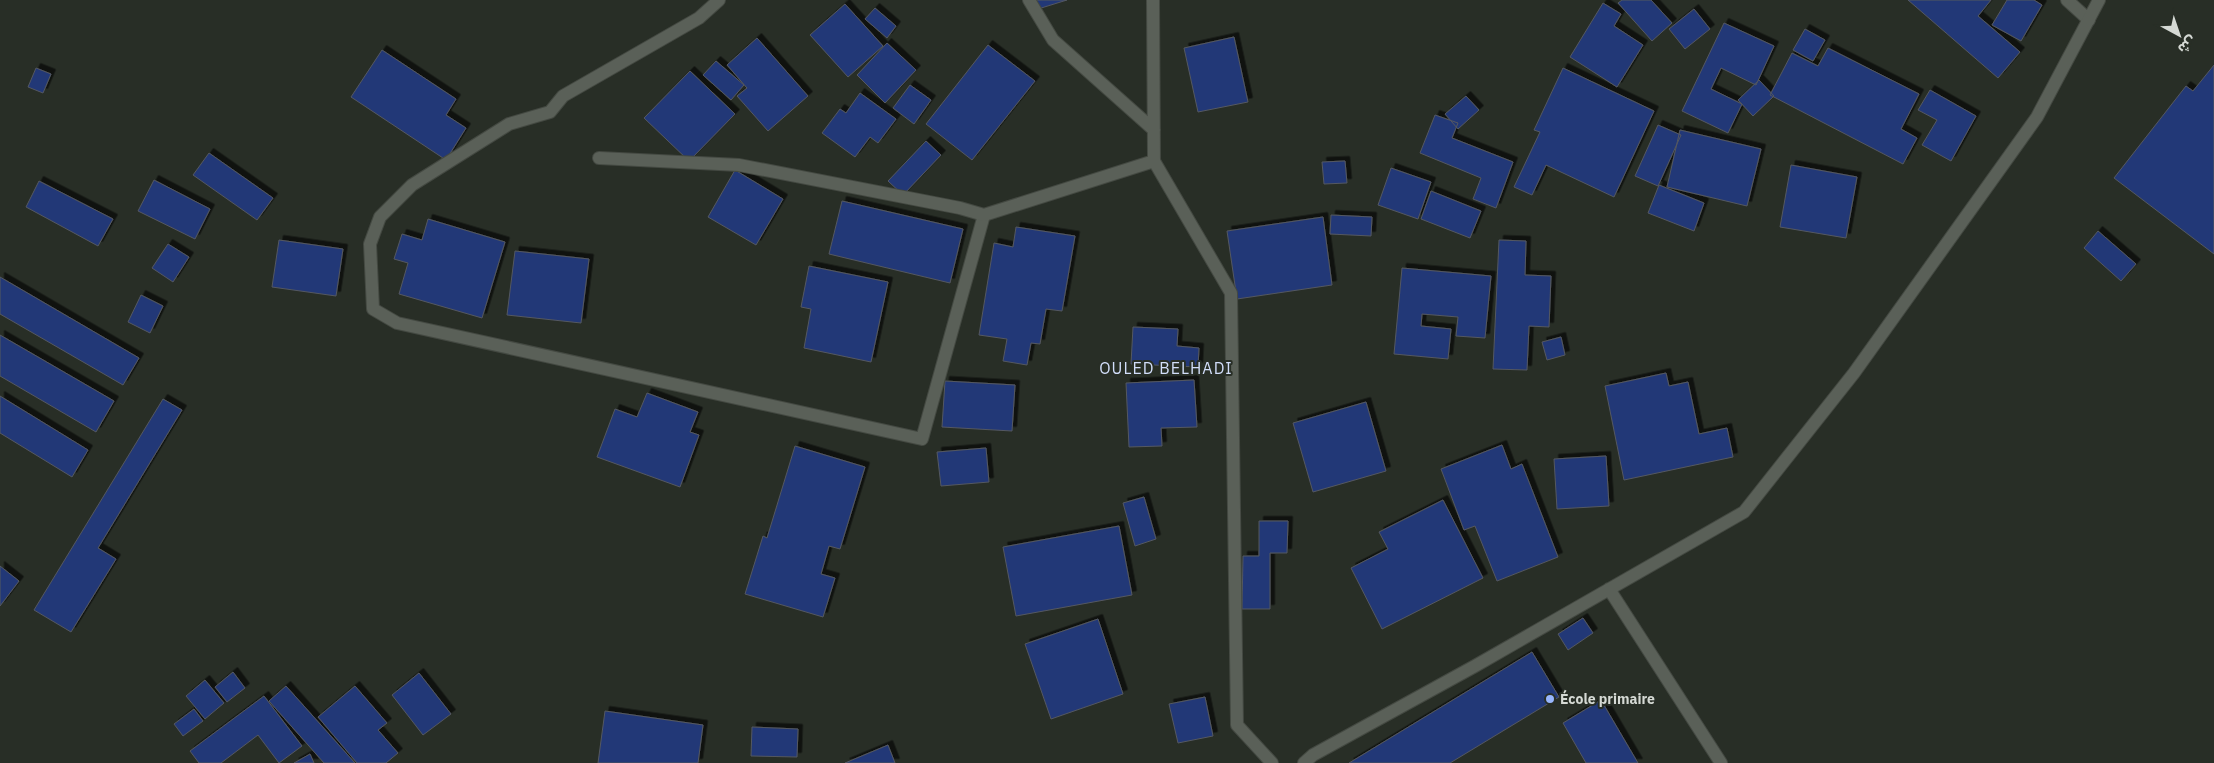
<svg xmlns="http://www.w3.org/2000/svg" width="2214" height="763" viewBox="0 0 2214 763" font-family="'IBM Plex Sans','Noto Sans Arabic',sans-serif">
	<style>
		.building { fill: #233877; stroke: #545861; filter: url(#shadow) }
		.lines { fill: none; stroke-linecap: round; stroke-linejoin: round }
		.lane-casing { stroke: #444942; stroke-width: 14 }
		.street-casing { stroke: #444942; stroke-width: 14 }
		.lane { stroke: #5a6058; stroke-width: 12 }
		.street { stroke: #5a6058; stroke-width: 12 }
		.poi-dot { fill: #98b6fd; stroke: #282e26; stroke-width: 2 }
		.labels { text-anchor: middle; stroke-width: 4; stroke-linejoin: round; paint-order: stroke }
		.poi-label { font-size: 14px; font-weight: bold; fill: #d5d9d4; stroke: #282e26; text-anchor: start }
		.quarter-label { font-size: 16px; letter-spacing: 1px; fill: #d2defa; stroke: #282e26 }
	</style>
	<defs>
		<filter id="shadow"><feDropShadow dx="4.5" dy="-4.5" stdDeviation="0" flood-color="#0009"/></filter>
	</defs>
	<rect width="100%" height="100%" fill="#282e26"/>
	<path class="building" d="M1035 0H1067L1038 9Z
		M1622 0H1651L1672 23 1652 41 1618 3Z
		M1908 0H1991L1978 16 2020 52 1998 78Z
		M2007 0H2034L2042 5 2021 41 1992 25Z
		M1603 3 1621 14 1614 26 1643 45 1617 87 1570 57Z
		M845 4 883 46 848 77 810 35Z
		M875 8 896 26 887 38 865 19Z
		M1694 9 1710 29 1685 49 1669 29Z
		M1724 23 1774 46 1756 85 1721 68 1711 89 1742 104 1728 133 1682 111Z
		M1805 29 1825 40 1813 61 1793 50Z
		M1234 37 1248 102 1198 112 1184 48Z
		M757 38 808 96 768 131 737 96 747 88 727 65Z
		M887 43 916 70 885 103 857 75Z
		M988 45 1035 81 972 160 926 124Z
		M1828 48 1919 94 1901 129 1917 138 1903 164 1770 95 1792 53 1818 66Z
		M382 50 456 99 446 115 466 128 446 160 351 97Z
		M716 61 744 85 731 100 703 75Z
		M2214 65V254L2114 178 2186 86 2193 91Z
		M36 68 51 74 43 93 28 87Z
		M1563 68 1654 111 1614 197 1546 165 1532 195 1514 187 1540 132 1534 130Z
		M690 71 735 114 689 161 644 118Z
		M1759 80 1774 96 1753 116 1738 100Z
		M910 85 931 100 914 124 893 108Z
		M1930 90 1976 116 1951 161 1922 145 1937 120 1918 110Z
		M860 93 896 119 878 143 870 137 855 157 822 133 840 109 846 113Z
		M1466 96 1479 110 1458 129 1445 114Z
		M1435 115 1458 123 1452 138 1513 162 1496 208 1473 199 1481 178 1420 153Z
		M1658 125 1681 135 1658 186 1635 176Z
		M1680 130 1761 149 1747 206 1667 187Z
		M926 141 941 155 903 195 888 181Z
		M209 153 273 198 257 220 193 175Z
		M1345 161 1347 183 1324 184 1322 162Z
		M1791 165 1857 177 1846 238 1780 227Z
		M1391 168 1431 182 1418 219 1378 205Z
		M735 170 783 199 756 245 708 217Z
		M154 180 210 209 195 239 138 211Z
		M39 181 113 219 98 246 26 207Z
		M1659 185 1704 203 1694 231 1648 213Z
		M1431 191 1481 211 1470 238 1421 219Z
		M842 201 963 229 950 283 829 254Z
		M1331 215 1372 217 1371 236 1330 234Z
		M1323 217 1332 285 1237 299 1227 231Z
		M428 219 505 242 482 318 399 294 408 263 394 259 402 234 422 240Z
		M1016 227 1075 236 1062 311 1046 309 1040 344 1031 343 1027 365 1003 361 1007 339 979 335 994 243 1013 247Z
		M2098 231 2136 264 2121 281 2084 248Z
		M279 240 343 249 336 296 272 287Z
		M1499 240 1526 241 1525 275 1551 276 1549 327 1529 326 1527 370 1493 369Z
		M168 244 189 257 173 282 152 268Z
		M515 251 589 259 581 323 507 315Z
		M809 266 888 282 871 362 804 348 811 309 801 307Z
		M1402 268 1491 276 1485 338 1456 336 1458 317 1422 314 1421 326 1451 329 1448 359 1394 354Z
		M0 277 139 358 123 385 0 314Z
		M141 295 163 306 150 333 128 322Z
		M1133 327 1178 329 1177 346 1199 348 1198 367 1131 364Z
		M0 335 114 401 96 432 0 376Z
		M1561 337 1565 355 1547 360 1542 342Z
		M1666 373 1669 386 1688 382 1699 434 1727 428 1733 457 1624 480 1605 386Z
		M1194 380 1197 427 1161 428 1162 446 1129 447 1126 383Z
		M945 381 1015 385 1012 431 942 427Z
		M647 393 698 412 690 432 699 435 680 487 597 457 615 409 637 417Z
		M0 396 88 450 72 477 0 433Z
		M163 399 182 410 98 548 116 559 71 632 34 610Z
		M1366 402 1386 471 1313 492 1293 423Z
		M1502 445 1511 469 1522 464 1558 557 1497 581 1475 526 1464 530 1441 469Z
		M795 446 865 467 840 549 829 546 821 574 835 578 823 617 745 594 763 536 767 538Z
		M986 448 989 482 941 486 937 452Z
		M1606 456 1609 506 1557 509 1554 459Z
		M1144 497 1156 539 1135 546 1123 503Z
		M1443 500 1483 578 1382 629 1351 568 1388 549 1379 532Z
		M1259 521H1288L1287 553H1270V609H1242L1243 556H1259Z
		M1119 526 1132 595 1016 616 1003 547Z
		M0 566 19 581 0 606Z
		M1583 618 1593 633 1568 650 1558 634Z
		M1098 619 1123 694 1051 719 1025 644Z
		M1532 652 1559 697 1450 763H1349Z
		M233 672 245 688 227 702 215 687Z
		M419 673 451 714 423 735 392 695Z
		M205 680 224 703 205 719 186 696Z
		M286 686 355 763H324L269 701Z
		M355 686 387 723 378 730 398 753 386 763H357L318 717Z
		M264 696 302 746 279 763 258 735 221 763H199L190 751Z
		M1205 697 1213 736 1178 743 1169 704Z
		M1601 700 1638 763H1586L1563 723Z
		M194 709 203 721 183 736 174 724Z
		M605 711 703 725 698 763H598Z
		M752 727 798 729 797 757 751 756Z
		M888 745 895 763H845Z
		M310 754 314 763H294Z"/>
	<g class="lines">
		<defs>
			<path id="lane" d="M719 0 699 18 563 96 550 112 509 124 412 185 380 217 370 244 373 309 397 323 922 439 984 215
				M2067 0 2089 20"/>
			<path id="street" d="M1029 0 1053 40 1154 130
				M1153 0 1154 161
				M599 158 739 165 960 208 984 215 1154 161 1231 293 1237 725 1272 763
				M1609 589 1721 763
				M1304 763 1313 755 1475 666 1744 512 1854 373 2037 117 2099 0"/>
		</defs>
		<use href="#lane" class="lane-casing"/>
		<use href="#street" class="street-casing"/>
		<use href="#lane" class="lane"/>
		<use href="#street" class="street"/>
	</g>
	<circle class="poi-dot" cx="1550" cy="699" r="5"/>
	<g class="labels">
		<g class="poi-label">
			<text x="1560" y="704">École primaire</text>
		</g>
		<g class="quarter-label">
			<text x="1166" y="374">OULED BELHADI</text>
		</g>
	</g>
	<g transform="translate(2179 35) rotate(140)" stroke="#282e26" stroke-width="4" paint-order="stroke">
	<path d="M0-4L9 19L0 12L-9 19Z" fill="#d5d9d4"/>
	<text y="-8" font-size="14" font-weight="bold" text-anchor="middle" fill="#d5d9d4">ش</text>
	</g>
</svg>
